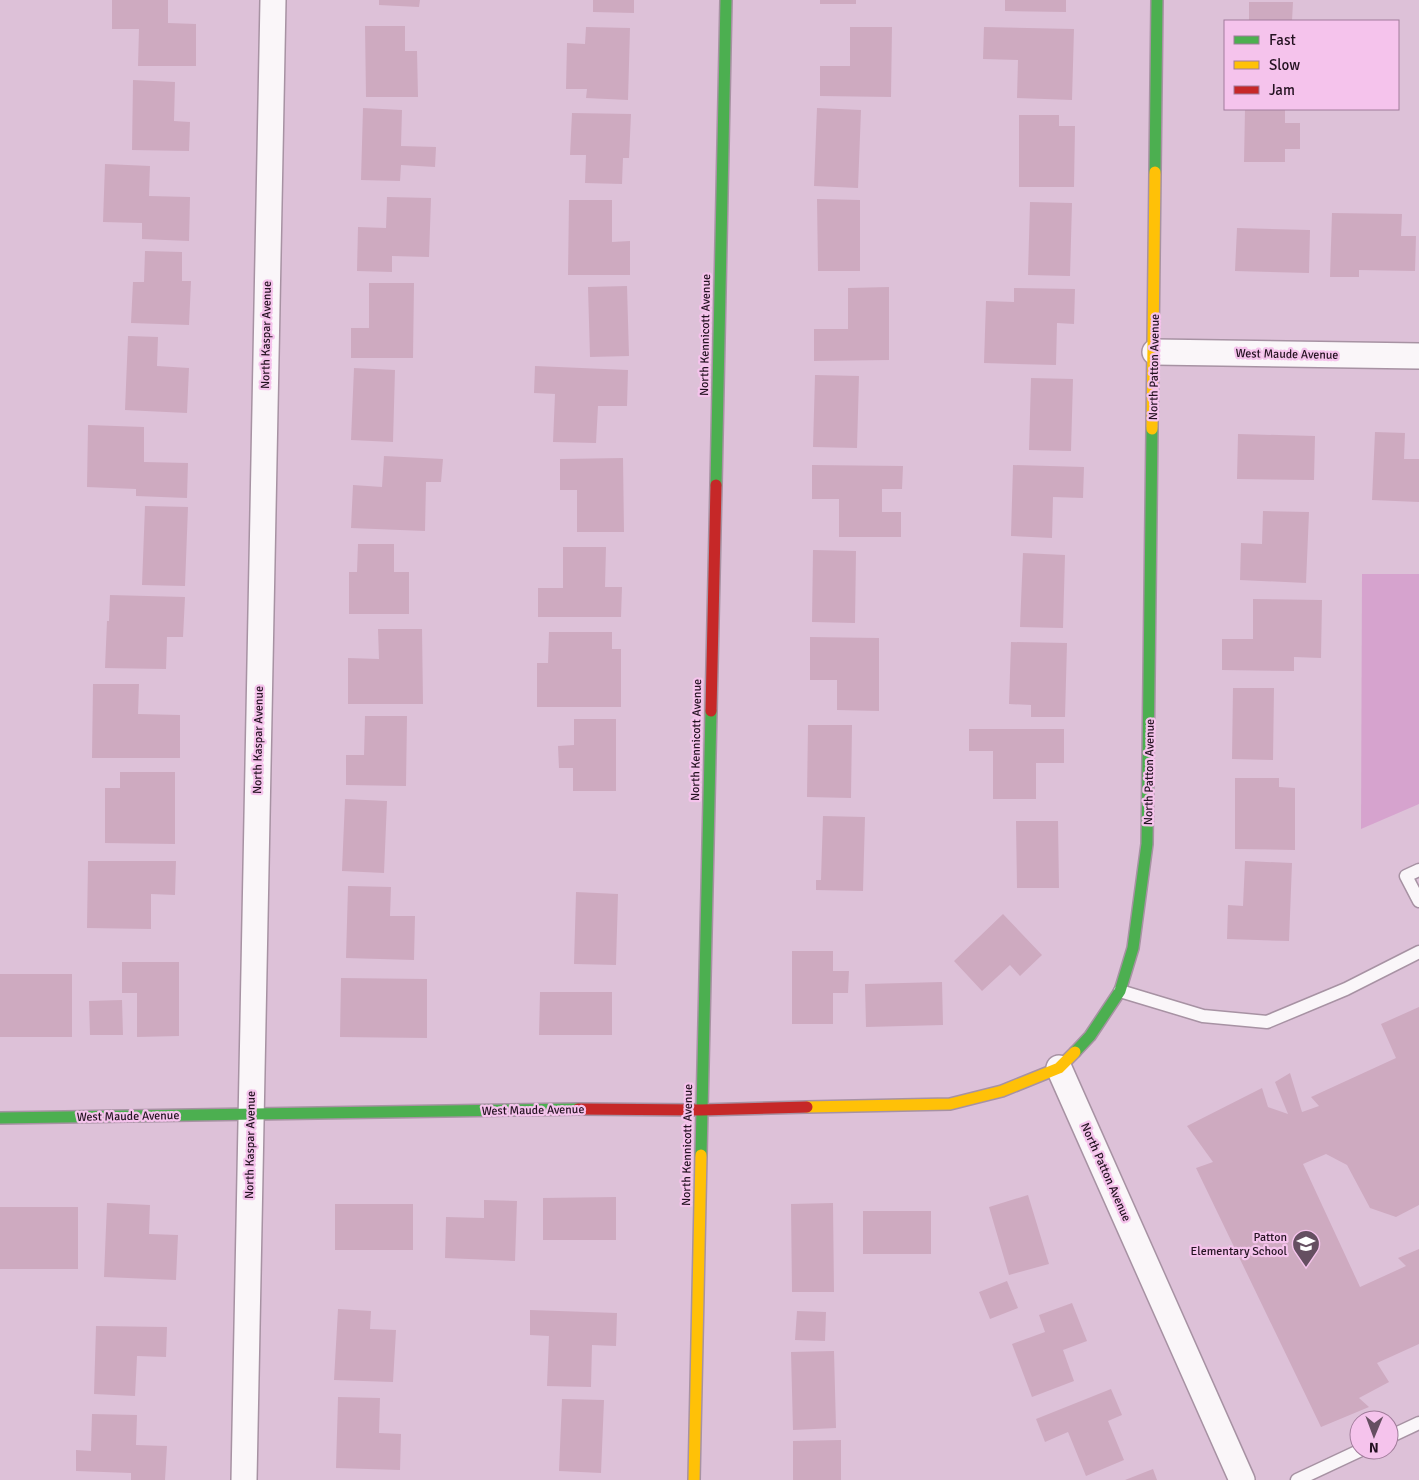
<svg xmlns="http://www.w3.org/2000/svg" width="1419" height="1480" viewBox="0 0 1419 1480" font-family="Signika,sans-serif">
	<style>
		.green { fill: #d6a3ce }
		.building { fill: #ceaac0 }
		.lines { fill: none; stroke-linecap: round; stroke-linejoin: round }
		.lane-casing { stroke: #a792a3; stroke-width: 15 }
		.street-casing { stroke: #a792a3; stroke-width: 28 }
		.fast-casing { stroke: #a792a3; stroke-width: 14 }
		.slow-casing { stroke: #a792a3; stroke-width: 14 }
		.jam-casing { stroke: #a792a3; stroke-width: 14 }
		.lane { stroke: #faf6f9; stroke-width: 12 }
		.street { stroke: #faf6f9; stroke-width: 25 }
		.fast { stroke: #4caf50; stroke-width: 11 }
		.slow { stroke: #ffc107; stroke-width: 11 }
		.jam { stroke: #c62828; stroke-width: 11 }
		.labels { text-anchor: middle; stroke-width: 4.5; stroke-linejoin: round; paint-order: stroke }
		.street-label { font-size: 12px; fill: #241221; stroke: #f5c3ec }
		.poi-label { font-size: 12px; fill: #241221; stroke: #f5c3ec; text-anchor: end }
	</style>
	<rect width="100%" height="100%" fill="#ddc1d8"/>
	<path class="green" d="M1362 574H1419V804L1361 829Z"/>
	<path class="building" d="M112 0H168V23L196 24V66H138L139 29H112Z
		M379 0H420L419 7 379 5Z
		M593 0H634V13L593 12Z
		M820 0H856V4H820Z
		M1005 0H1066V12L1005 11Z
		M1249 2H1293L1292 21H1249Z
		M365 26H405V51H417L418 97H366Z
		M586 27 630 28 628 100 586 98 587 89H566L567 43 585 44Z
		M850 27H892L891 97 820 96V66H850Z
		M984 27 1074 29 1072 100 1017 98 1018 60 983 59Z
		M133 80 175 82 174 121 190 122 189 151 132 150Z
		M363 108 402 110 401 146 436 147 435 167 401 165 400 181 361 180Z
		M817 108 861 110 858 188 814 186Z
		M1245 109H1285V123H1300V149H1285V162H1244Z
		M572 113 631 114 629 158H623L622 184 585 183 586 155H570Z
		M1019 115H1059V126H1075L1074 187H1019Z
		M105 164 150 166 149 196 190 197 189 241 142 239V223L103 222Z
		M387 197 431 198 429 257 392 256V272L357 271 358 227 386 228Z
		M817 199 860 200V271H818Z
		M569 200H612V242L630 241V275H568Z
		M1030 202 1072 203 1070 276 1028 275Z
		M1332 213 1402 214 1401 236H1416L1415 271 1359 270V277H1330Z
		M1237 228 1310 230 1309 273 1235 271Z
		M145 251 182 252V281H191L189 325 131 323 133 282H144Z
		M369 283H414L413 358H351V328H369Z
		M627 286 629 356 590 357 588 287Z
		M889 287V360L814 361V329H848V288Z
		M1014 288 1075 289 1074 324 1057 323 1056 365 984 363 986 301 1014 302Z
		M128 336 158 337 157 366 189 368 187 413 125 410Z
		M535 366 628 370 627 406H598L596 443 553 442 555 394 534 393Z
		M354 368 395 370 393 442 351 440Z
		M815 375 859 376 857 448 813 447Z
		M1031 378 1073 379 1071 451 1029 450Z
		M88 425 144 427V462L188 463 187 498 136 496V489L87 487Z
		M1375 432 1405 433 1404 459H1419V502L1372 500Z
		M1238 434 1315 436 1314 480 1237 479Z
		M384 456 443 459 441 482H426L425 531 351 528 353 485 382 487Z
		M623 458 624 532H577V490H560V459Z
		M812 465 903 466 902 489H882V512H901V537H839V499H812Z
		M1013 465 1084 467 1083 498 1053 497 1052 538 1011 536Z
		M145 506 188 507 185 586 142 585Z
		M1263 511 1309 512 1306 583 1240 580 1241 543 1262 544Z
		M358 544H394V572H409V614H349V572H357Z
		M563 547H606L605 587H622L621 617H538V588H563Z
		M813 550 856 551 855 623 812 622Z
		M1023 553 1065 555 1063 628 1020 627Z
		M110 595 185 597 183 637H167L166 669 105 668 107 621H109Z
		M1253 599 1322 600 1321 658 1294 657V671L1222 670V639H1253Z
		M378 629H422L423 704H348V658L379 659Z
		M549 632H612V649H621V707H537V663H548Z
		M810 637 879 638V711L837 710V680H810Z
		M1011 642 1067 643 1065 717H1031V705L1009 704Z
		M93 684H139L138 714 180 715V758H92Z
		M1233 688H1274L1273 760 1232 759Z
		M365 716H407L406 786 346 785V755H364Z
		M574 719H616V791H573V768H559L558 746 574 745Z
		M808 725H852L851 798 807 797Z
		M969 729H1064V763H1036V799H993V751H969Z
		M120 772H175V844L105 843V788H120Z
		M1235 778H1279V787L1295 788V850L1235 849Z
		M345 799 387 801 384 873 342 871Z
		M823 816 865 817 863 891 816 890V880H821Z
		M1016 821H1058L1059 888H1017Z
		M88 861H176L175 895 151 894V929L87 928Z
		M1245 861 1292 863 1289 941 1227 939 1228 905 1243 906Z
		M348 886 391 887 390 916H415L414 960 346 958Z
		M576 892 618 894 616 965 574 964Z
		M1003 914 1042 955 1020 976 1010 965 982 991 954 961Z
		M792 951H833V971H849L848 993H833V1024H792Z
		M122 962H179V1036L137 1037V993H122Z
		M0 974H72V1037H0Z
		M341 978 427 979V1038L340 1037Z
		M942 982 943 1025 866 1027 865 984Z
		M540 992H612V1035H539Z
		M122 1000 123 1035H90L89 1001Z
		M1419 1007V1205L1396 1217 1370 1208 1347 1165 1326 1154 1303 1164 1360 1287 1406 1266 1398 1258 1419 1249V1344L1377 1363 1389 1382 1359 1398 1369 1407 1321 1427 1196 1168 1213 1162 1187 1126 1262 1088 1268 1107 1288 1114 1275 1082 1290 1073 1302 1112 1319 1106 1311 1097 1396 1058 1381 1024Z
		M1028 1195 1049 1264 1009 1275 989 1207Z
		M616 1197V1240H543V1198Z
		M484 1200 517 1201 515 1261 445 1258 446 1217 484 1218Z
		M107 1203 150 1205 149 1234 178 1235 176 1280 104 1277Z
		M833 1203 834 1292H792L791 1204Z
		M335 1204H413V1250H335Z
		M0 1207H78V1269H0Z
		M863 1211H931V1254H863Z
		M1007 1281 1018 1308 990 1319 979 1292Z
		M1072 1303 1087 1341 1063 1350 1074 1381 1032 1397 1012 1344 1045 1332 1039 1315Z
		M338 1309 371 1311 370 1329 396 1330 393 1382 334 1380Z
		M530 1310 617 1313 616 1346 592 1345 591 1387 547 1386 549 1336 530 1335Z
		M797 1311 826 1312 825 1341 795 1340Z
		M96 1326 167 1327 166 1357 137 1356 135 1396 94 1394Z
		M834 1351 836 1428 793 1430 791 1352Z
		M1111 1389 1122 1415 1108 1421 1124 1460 1086 1476 1068 1432 1045 1442 1036 1419Z
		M338 1397 380 1398 379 1433 401 1434 400 1470 336 1468Z
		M562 1399 604 1400 601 1473 559 1471Z
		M92 1414 137 1415 136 1445 167 1446 165 1480H131V1473L76 1471V1450L91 1451Z
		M841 1440V1480H793V1441Z
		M1153 1469 1157 1480H1125Z"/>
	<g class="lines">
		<defs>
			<path id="lane" d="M1419 870 1406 876 1419 901
				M1120 991 1203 1016 1267 1022 1346 989 1419 952
				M1389 1437 1419 1423
				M1297 1480 1361 1450"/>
			<path id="street" d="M1155 352 1419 356
				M1059 1068 1242 1480
				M244 1480 273 0"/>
			<path id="fast" d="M1155 172 1157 0
				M716 485 726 0
				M1075 1052 1090 1036 1120 991 1133 948 1147 844 1152 429
				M0 1118 578 1109
				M701 1155 711 711"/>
			<path id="slow" d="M1152 429 1155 172
				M807 1107 950 1104 1002 1091 1059 1068 1075 1052
				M694 1480 701 1155"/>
			<path id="jam" d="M711 711 716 485
				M578 1109 701 1110 807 1107"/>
		</defs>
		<use href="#lane" class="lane-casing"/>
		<use href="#street" class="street-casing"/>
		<use href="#fast" class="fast-casing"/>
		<use href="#slow" class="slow-casing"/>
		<use href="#jam" class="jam-casing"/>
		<use href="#lane" class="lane"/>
		<use href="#street" class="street"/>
		<use href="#fast" class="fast"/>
		<use href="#slow" class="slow"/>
		<use href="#jam" class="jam"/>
	</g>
	<defs>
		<symbol id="school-pin" viewBox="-11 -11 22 30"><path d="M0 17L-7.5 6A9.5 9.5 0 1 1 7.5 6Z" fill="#654f61" stroke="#f5c3ec"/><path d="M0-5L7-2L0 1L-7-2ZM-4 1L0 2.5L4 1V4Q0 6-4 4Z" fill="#fff"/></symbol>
	</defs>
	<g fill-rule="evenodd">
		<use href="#school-pin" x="1290" y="1228" width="32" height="43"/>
	</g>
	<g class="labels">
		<g class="street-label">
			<text transform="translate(266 335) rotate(-89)" y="4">North Kaspar Avenue</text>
			<text transform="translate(705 335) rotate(-89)" y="4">North Kennicott Avenue</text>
			<text transform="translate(1287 354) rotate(1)" y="4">West Maude Avenue</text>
			<text transform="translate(1154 367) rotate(-89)" y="4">North Patton Avenue</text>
			<text transform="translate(258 740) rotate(-89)" y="4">North Kaspar Avenue</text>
			<text transform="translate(696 740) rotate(-89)" y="4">North Kennicott Avenue</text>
			<text transform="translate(1149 772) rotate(-89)" y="4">North Patton Avenue</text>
			<text transform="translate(533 1110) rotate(-1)" y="4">West Maude Avenue</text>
			<text transform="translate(128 1116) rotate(-1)" y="4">West Maude Avenue</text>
			<text transform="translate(250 1145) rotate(-89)" y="4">North Kaspar Avenue</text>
			<text transform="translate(687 1145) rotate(-89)" y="4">North Kennicott Avenue</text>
			<text transform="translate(1106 1172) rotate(66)" y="4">North Patton Avenue</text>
		</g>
		<g class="poi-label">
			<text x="1287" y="1241">Patton<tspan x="1287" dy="14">Elementary School</tspan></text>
		</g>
	</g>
	<rect x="1224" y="20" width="175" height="90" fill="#f5c3ec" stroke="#a17c9b"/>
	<rect x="1234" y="36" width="25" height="8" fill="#4caf50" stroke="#a17c9b"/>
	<text x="1269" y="45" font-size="15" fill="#241221">Fast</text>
	<rect x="1234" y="61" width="25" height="8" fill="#ffc107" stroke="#a17c9b"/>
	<text x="1269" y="70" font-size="15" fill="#241221">Slow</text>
	<rect x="1234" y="86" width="25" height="8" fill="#c62828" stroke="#a17c9b"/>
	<text x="1269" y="95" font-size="15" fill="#241221">Jam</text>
	<g transform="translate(1374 1435) rotate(181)"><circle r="24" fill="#f5c3ec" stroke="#a17c9b"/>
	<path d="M0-4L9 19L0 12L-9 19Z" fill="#654f61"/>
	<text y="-8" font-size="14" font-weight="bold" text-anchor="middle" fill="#241221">N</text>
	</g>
</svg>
